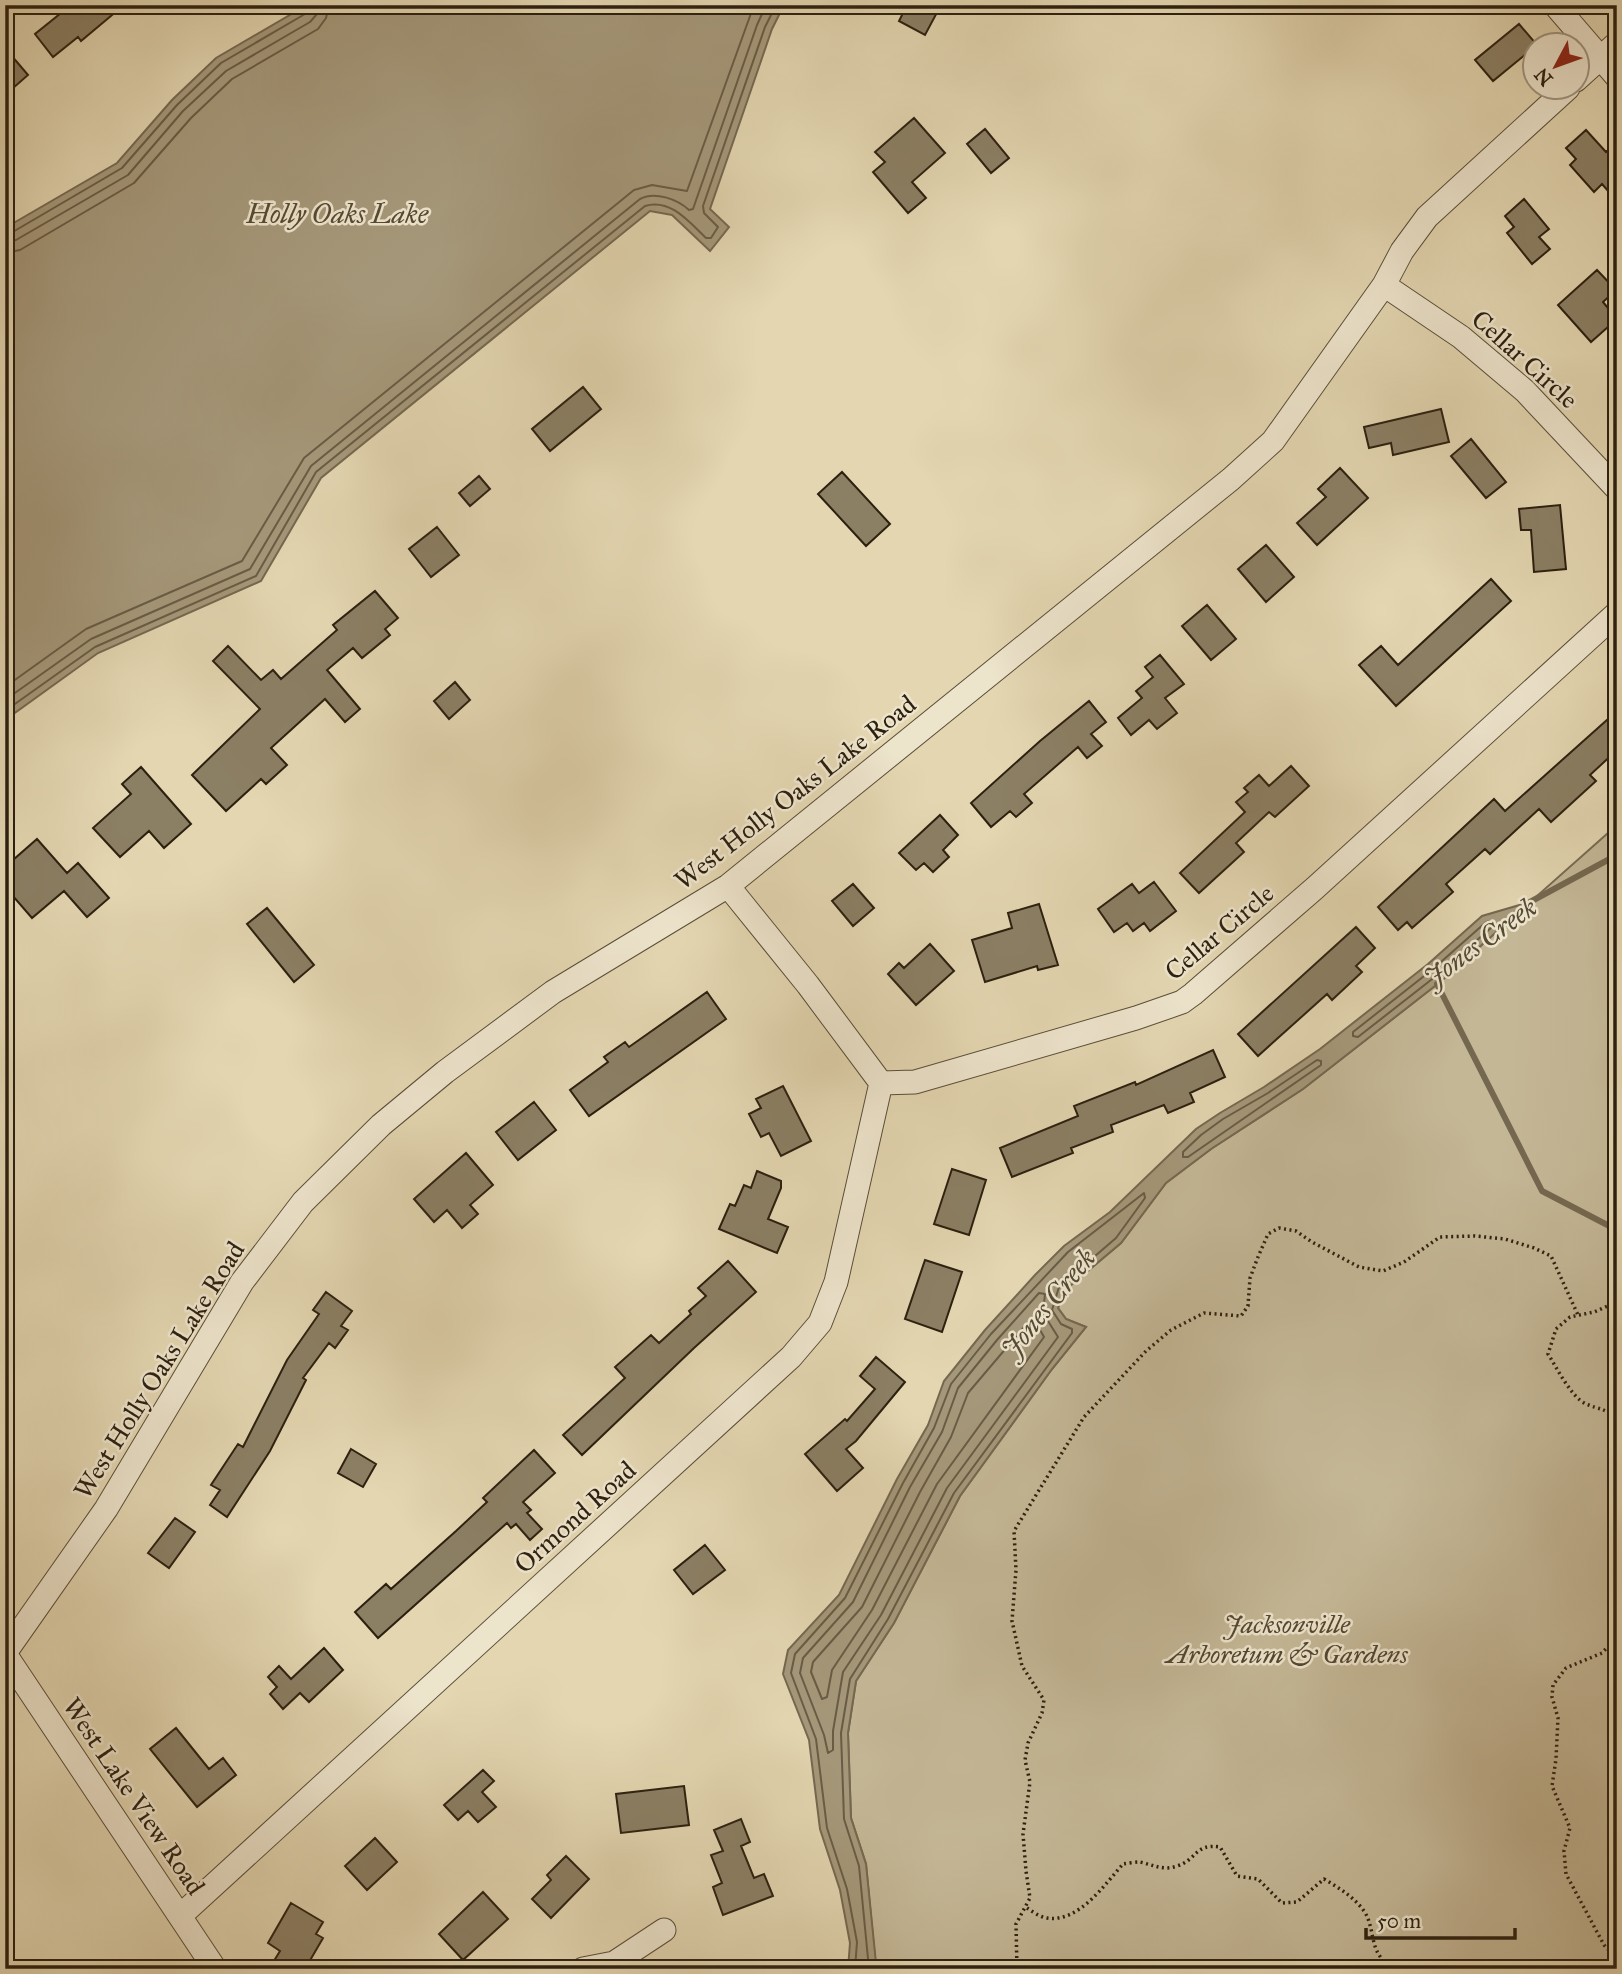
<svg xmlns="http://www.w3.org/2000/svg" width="1622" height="1974" viewBox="0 0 1622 1974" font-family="'IM FELL Great Primer',serif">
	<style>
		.green { fill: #c4b796; stroke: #786c53; stroke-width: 2 }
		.water { fill: #a5987a; stroke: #756850; stroke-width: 2 }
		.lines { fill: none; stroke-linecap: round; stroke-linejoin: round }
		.shore { stroke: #685c45; stroke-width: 2 }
		.stream { stroke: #756850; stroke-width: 6 }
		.building { fill: #8b7f64; stroke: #2c2010; stroke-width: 2 }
		.minor-casing { stroke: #5a4e38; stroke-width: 25 }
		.path { stroke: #2c2010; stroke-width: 3.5; stroke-dasharray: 2 3.5; stroke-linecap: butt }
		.minor { stroke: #ede4cc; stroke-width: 23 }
		.labels { text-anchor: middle; stroke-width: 5; stroke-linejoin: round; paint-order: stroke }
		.street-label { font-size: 26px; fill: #2c2010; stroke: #ede4cc }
		.park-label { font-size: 26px; font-style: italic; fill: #524632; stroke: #ede4cc }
		.water-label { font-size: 28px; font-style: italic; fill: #564a35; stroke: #ede4cc }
	</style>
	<rect width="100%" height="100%" fill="#e3d6b1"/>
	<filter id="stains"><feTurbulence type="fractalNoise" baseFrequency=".00286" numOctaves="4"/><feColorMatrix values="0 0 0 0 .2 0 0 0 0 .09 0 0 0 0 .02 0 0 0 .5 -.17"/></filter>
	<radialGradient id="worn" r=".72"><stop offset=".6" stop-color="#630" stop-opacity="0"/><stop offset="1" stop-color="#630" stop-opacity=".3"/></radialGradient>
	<path class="green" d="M1617 825V1969H876L866 1864 851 1818 848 1733 856 1681 894 1623 960 1496 1052 1369 1086 1327 1066 1319 1058 1308 1064 1291 1121 1243 1166 1183 1211 1149 1303 1089 1440 982Z"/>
	<path class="water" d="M307 5H784L772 29 710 209 729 227 710 251 672 215 650 211 321 478 261 581 98 653 5 720V228L117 163 172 100 216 58Z
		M1530 902 1440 982 1303 1089 1211 1149 1166 1183 1121 1243 1064 1291 1058 1308 1066 1319 1086 1327 1052 1369 960 1496 894 1623 856 1681 848 1733 851 1818 866 1864 876 1963V1969H848L850 1943 840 1890 820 1829 809 1740 783 1674 788 1650 839 1595 897 1479 928 1425 944 1381 985 1330 1035 1275 1064 1246 1110 1212 1196 1129 1220 1113 1264 1087 1320 1049 1428 964 1482 916Z"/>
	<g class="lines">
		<path class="shore" d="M5 234 11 233 122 168 177 105 221 63 305 14 309 5
			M5 243 16 240 128 175 183 111 226 71 310 22 317 14 318 5
			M5 253 20 250 134 183 191 118 232 79 318 29 326 18 329 5
			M5 687 86 629 242 561 304 458 634 190 652 185 687 191 754 5
			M5 700 91 639 250 569 311 466 640 199C655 191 677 199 689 210L693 209 757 25 766 5
			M5 711 95 647 256 576 316 472 645 206C671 198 690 223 706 238H711L718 227 704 213 703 206 765 27 776 5
			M1489 921 1492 923V927L1436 976 1358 1037 1353 1036V1032L1433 969 1485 923Z
			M1317 1060 1321 1061V1065L1188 1157H1183V1152L1201 1135 1223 1119 1268 1093Z
			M1039 1293 1045 1294 1043 1313 1058 1337 947 1488 881 1615 843 1672 833 1731V1750L828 1753 824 1735 800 1673 803 1658 853 1602 910 1487 942 1432 958 1388 997 1340Z
			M1034 1319 1044 1337 937 1484 872 1610 832 1670 827 1697 822 1699 811 1672 813 1662 862 1607 920 1492 951 1437 968 1393 1030 1320Z
			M855 1969 857 1942 847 1889 827 1828 816 1739 791 1673 795 1654 845 1598 903 1483 934 1428 951 1384 991 1334 1068 1252 1144 1193 1145 1198 1116 1238 1059 1287 1052 1310 1061 1324 1072 1329V1333L954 1493 888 1619 850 1679 841 1733 844 1819 859 1866 869 1969"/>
		<path class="stream" d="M1530 902 1617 855
			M1437 984 1542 1191 1617 1230"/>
	</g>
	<path class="building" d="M71 5H124L81 41 78 37 53 57 35 34Z
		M907 5H941L925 35 899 21Z
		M1519 24 1537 45 1493 81 1475 60Z
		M5 48 28 75 5 95Z
		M914 118 945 153 912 182 926 198 908 213 873 172 885 162 875 152Z
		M985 129 1009 158 991 173 967 144Z
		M1586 130 1606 152 1617 142V201L1602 184 1594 192 1570 165 1576 159 1566 148Z
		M1524 199 1549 229 1539 237 1550 249 1532 264 1507 233 1514 227 1505 216Z
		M1597 270 1616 290 1603 302 1617 319 1591 342 1558 305Z
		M583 387 601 409 550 451 532 429Z
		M1441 409 1449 442 1393 455 1391 443 1369 448 1364 427Z
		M1471 439 1506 482 1486 498 1451 456Z
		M1340 468 1368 498 1317 545 1297 523 1326 497 1318 489Z
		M842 472 890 524 866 546 818 494Z
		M479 476 490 489 470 506 459 493Z
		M1560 505 1566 569 1534 572 1531 530H1521L1519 509Z
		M437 527 459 555 431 577 409 549Z
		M1266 545 1294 577 1266 602 1238 569Z
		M1491 579 1511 601 1396 706 1359 665 1381 646 1398 665Z
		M375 591 398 618 385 629 390 635 362 658 353 648 327 670 360 709 345 722 325 699 271 748 287 765 266 784 261 779 226 811 192 775 260 709 213 661 228 646 261 680 273 670 281 679 337 630 333 625Z
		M1207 605 1236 639 1211 660 1182 626Z
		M1160 655 1184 684 1165 698 1177 713 1157 729 1149 720 1131 735 1118 718 1142 698 1136 691 1153 677 1145 667Z
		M455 682 470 700 449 719 434 701Z
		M1089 701 1106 722 1091 734 1102 746 1087 758 1078 747 1024 794 1032 803 1016 817 1010 811 991 827 971 803 1040 741Z
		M1617 711V750L1590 775 1596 781 1551 822 1539 809 1490 854 1485 849 1446 884 1453 892 1412 928 1407 922 1398 930 1378 907 1494 799 1505 811Z
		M1291 766 1309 786 1275 817 1269 812 1236 843 1244 852 1199 893 1180 873 1245 812 1236 802 1248 792 1244 788 1259 775 1269 786Z
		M141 767 191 824 164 848 149 831 120 857 93 828 131 794 122 784Z
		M940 815 958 835 943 850 949 857 933 872 924 863 916 870 899 853Z
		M37 839 67 873 78 863 109 898 87 917 64 891 32 918 5 887V867Z
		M1154 882 1176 911 1150 931 1144 923 1133 931 1127 923 1114 932 1098 909 1132 884 1139 893Z
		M853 884 874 908 853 926 832 901Z
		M1039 904 1058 965 1038 970 1037 966 985 982 972 940 1012 928 1008 913Z
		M267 908 314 965 294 982 247 924Z
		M1356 927 1375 948 1356 966 1362 972 1332 1000 1327 994 1258 1056 1238 1034Z
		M930 944 954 971 916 1005 888 974 899 963 904 968Z
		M707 992 726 1019 589 1116 570 1090 608 1062 604 1057 625 1042 629 1047Z
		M1213 1050 1225 1077 1190 1093 1194 1102 1168 1113 1164 1105 1111 1125 1113 1132 1071 1148 1073 1153 1012 1177 1000 1148 1078 1116 1074 1106 1135 1082 1136 1085Z
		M783 1086 811 1141 781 1156 769 1133 761 1137 749 1114 761 1108 756 1099Z
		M534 1102 556 1130 518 1160 496 1132Z
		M466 1153 493 1185 470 1205 478 1214 462 1228 447 1210 434 1222 414 1199Z
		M952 1169 986 1180 969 1235 934 1224Z
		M757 1171 781 1181V1188L768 1219 788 1227 777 1253 719 1229 730 1204 735 1206 744 1185 751 1188Z
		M925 1260 962 1272 942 1332 905 1319Z
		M728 1261 756 1292 694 1348 582 1455 563 1435 625 1378 615 1367 651 1335 659 1343 691 1314 689 1311 706 1296 698 1288Z
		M326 1292 352 1311 341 1326 348 1330 335 1348 329 1343 303 1378 306 1380 270 1451 227 1517 210 1505 220 1490 211 1485 238 1444 243 1447 287 1360 319 1314 313 1310Z
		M876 1357 905 1382 856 1441 846 1449 863 1468 837 1491 805 1454 845 1419 847 1421 875 1389 860 1376Z
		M351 1449 376 1464 363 1487 338 1473Z
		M534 1450 555 1473 523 1502 531 1510 527 1513 542 1529 530 1540 516 1524 511 1528 507 1523 378 1638 355 1612 386 1584 391 1589 456 1531 487 1502 483 1498Z
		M175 1518 195 1532 169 1568 148 1553Z
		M705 1545 725 1570 693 1594 674 1570Z
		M324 1648 343 1670 309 1702 300 1693 283 1709 270 1694 277 1687 268 1677 279 1666 291 1679Z
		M176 1728 209 1769 223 1758 236 1775 197 1807 150 1749Z
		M483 1770 494 1781 482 1792 496 1807 478 1822 468 1811 458 1820 444 1805Z
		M684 1786 689 1825 621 1833 616 1794Z
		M741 1819 750 1842 741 1846 754 1878 764 1874 773 1896 723 1915 713 1887 722 1883 711 1855 723 1851 714 1830Z
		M375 1838 397 1862 367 1890 345 1866Z
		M566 1856 589 1879 551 1918 532 1899 551 1880 547 1875Z
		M483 1892 508 1919 463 1960 439 1934Z
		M291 1903 323 1922 316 1934 323 1938 305 1969H269L280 1951 268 1943Z"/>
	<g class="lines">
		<defs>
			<path id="minor" d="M1555 5 1617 77
				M1576 80 1617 43
				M1384 285 1461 337 1525 391 1617 489
				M728 886 808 985 881 1083 915 1082 1136 1018 1182 1002 1193 994 1315 888 1617 613
				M5 1653 106 1509 242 1282 303 1202 381 1125 445 1072 553 992 728 886 1231 479 1273 441 1384 285 1402 251 1427 217 1568 88
				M5 1654 215 1969
				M180 1916 791 1357 820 1323 836 1282 881 1083
				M583 1969 614 1963 664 1930"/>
		</defs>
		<use href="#minor" class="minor-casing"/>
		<path class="path" d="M1617 1302 1594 1312 1570 1317 1556 1329 1548 1354C1557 1368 1571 1397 1586 1404 1600 1410 1602 1407 1617 1418
			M1617 1637 1602 1653 1566 1668 1553 1685 1552 1697 1558 1718 1556 1759 1552 1786 1570 1828 1564 1851 1566 1874 1604 1945 1617 1959
			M1027 1908C1033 1912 1040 1917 1047 1918 1079 1923 1105 1884 1123 1864 1128 1863 1135 1862 1140 1862 1153 1865 1164 1871 1177 1866 1197 1860 1195 1843 1220 1847L1237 1876 1258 1879 1282 1903 1297 1902 1324 1879C1339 1888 1354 1897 1364 1911 1372 1923 1371 1936 1376 1949 1379 1956 1384 1962 1388 1969
			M1017 1969 1016 1924 1030 1898 1026 1871 1023 1834 1030 1782 1025 1760 1028 1743 1042 1713 1044 1700 1022 1666 1012 1621 1016 1570 1014 1531 1084 1417 1146 1351 1171 1330 1204 1313 1241 1316 1248 1306 1250 1278 1258 1257 1268 1234 1279 1228 1296 1231 1312 1242 1359 1267 1383 1271 1404 1262 1440 1237 1475 1236 1505 1239 1534 1248 1551 1256 1578 1315
			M1138 1969 1152 1966 1160 1969"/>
		<use href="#minor" class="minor"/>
	</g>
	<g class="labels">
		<g class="street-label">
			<text transform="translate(1525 359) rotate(42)" y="9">Cellar Circle</text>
			<text transform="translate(795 792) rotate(-38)" y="9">West Holly Oaks Lake Road</text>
			<text transform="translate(1219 932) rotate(-40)" y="9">Cellar Circle</text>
			<text transform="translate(159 1370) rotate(-58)" y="9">West Holly Oaks Lake Road</text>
			<text transform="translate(575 1517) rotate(-42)" y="9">Ormond Road</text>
			<text transform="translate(134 1796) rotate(56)" y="9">West Lake View Road</text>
		</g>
		<g class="park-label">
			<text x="1287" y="1633">Jacksonville<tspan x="1287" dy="30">Arboretum &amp; Gardens</tspan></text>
		</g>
		<g class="water-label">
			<text x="337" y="223">Holly Oaks Lake</text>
			<text transform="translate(1480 942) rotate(-36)" y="10">Jones Creek</text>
			<text transform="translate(1048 1303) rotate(-51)" y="10">Jones Creek</text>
		</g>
	</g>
	<rect width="1622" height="1974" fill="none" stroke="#e3d6b1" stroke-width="28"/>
	<rect x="7" y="7" width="1608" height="1960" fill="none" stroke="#2c2010" stroke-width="3.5"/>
	<rect x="14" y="14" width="1594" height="1946" fill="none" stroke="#2c2010" stroke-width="2"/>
	<g transform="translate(1556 66) rotate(229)"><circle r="33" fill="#ede4cc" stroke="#a09681" stroke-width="2"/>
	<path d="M0-5L12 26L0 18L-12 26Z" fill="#8f2418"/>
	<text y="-10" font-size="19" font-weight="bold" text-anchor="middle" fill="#2c2010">N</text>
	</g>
	<path d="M1366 1928v10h149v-10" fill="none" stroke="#2c2010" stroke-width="3.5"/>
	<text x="1377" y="1928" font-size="21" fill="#2c2010" stroke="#ede4cc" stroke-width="5" paint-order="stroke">50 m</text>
	<rect width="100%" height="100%" filter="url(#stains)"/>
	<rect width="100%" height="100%" fill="url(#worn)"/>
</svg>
